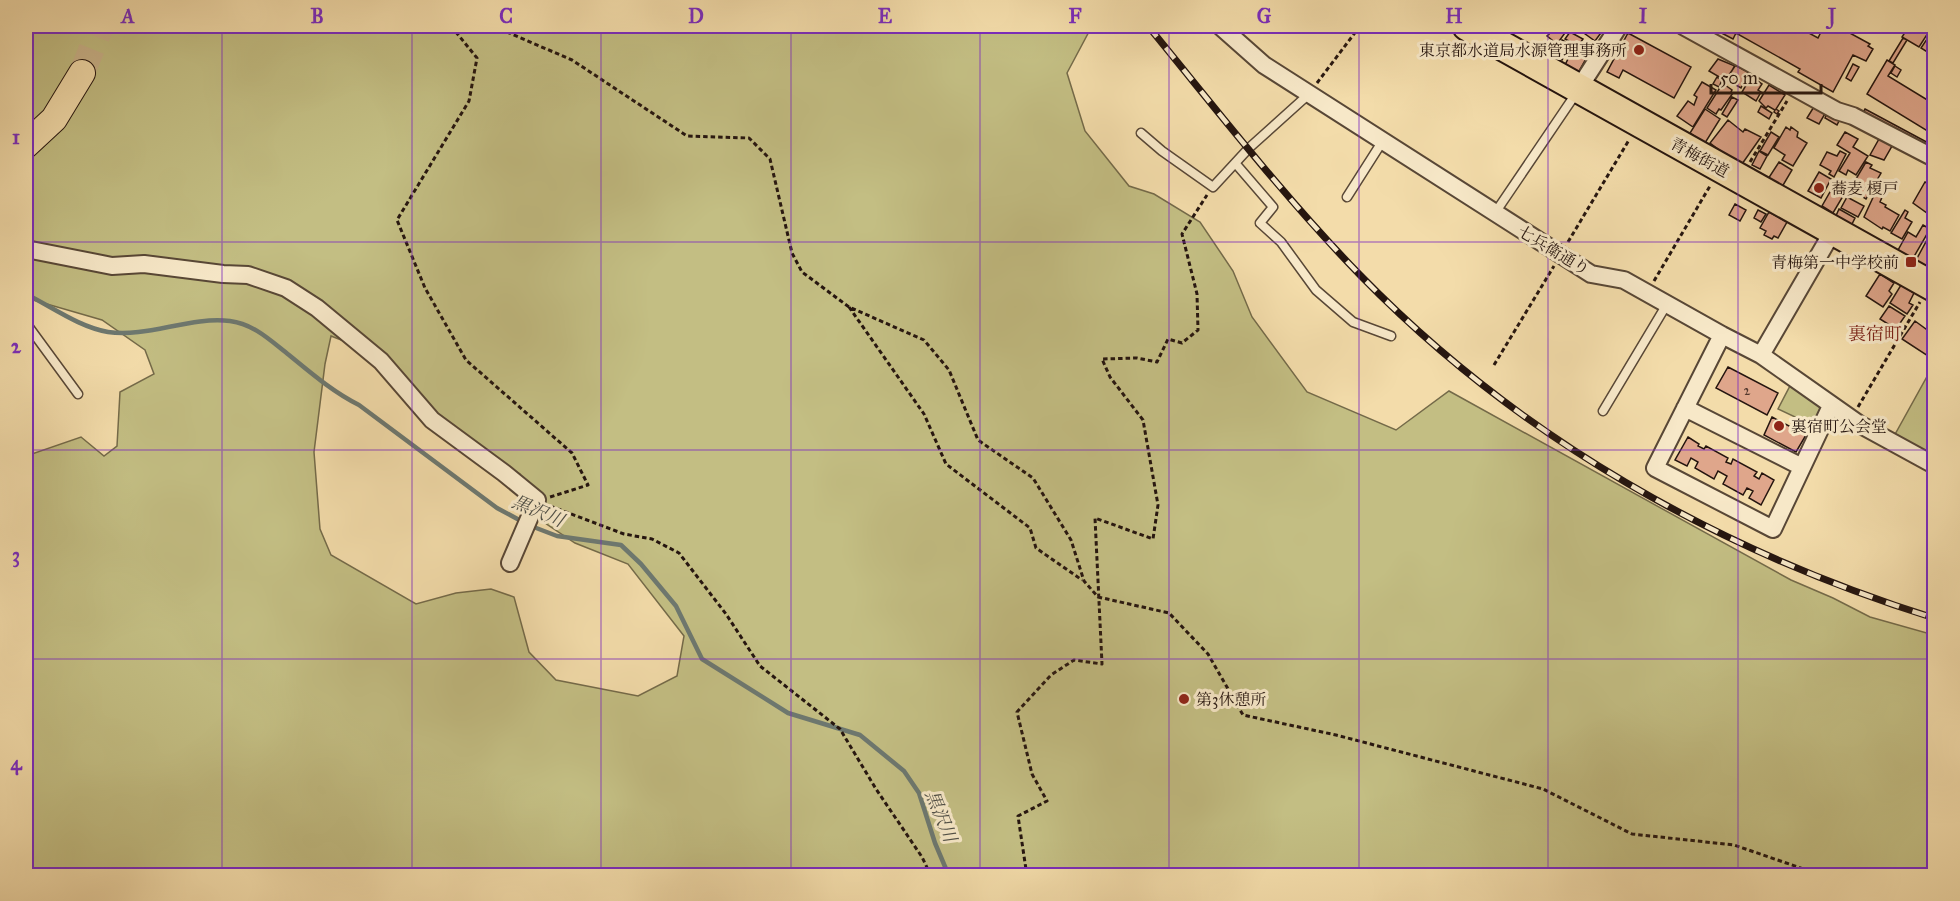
<svg xmlns="http://www.w3.org/2000/svg" width="1960" height="901" viewBox="0 0 1960 901" font-family="'IM FELL Great Primer','Noto Serif JP',serif">
	<style>
		.green { fill: #c3be83; stroke: #746a49; stroke-width: 1.5; fill-rule: evenodd }
		.lines { fill: none; stroke-linecap: round; stroke-linejoin: round }
		.stream { stroke: #6d7870; stroke-width: 4.5 }
		.building { fill: #dfa68b; stroke: #25150f; stroke-width: 1.5 }
		.primary-tunnel { stroke: #cab48b; stroke-width: 26; stroke-dasharray: 26 13; stroke-linecap: butt }
		.lane-casing { stroke: #584736; stroke-width: 11 }
		.street-casing { stroke: #584736; stroke-width: 20 }
		.primary-casing { stroke: #25150f; stroke-width: 28 }
		.highway-casing { stroke: #25150f; stroke-width: 32 }
		.path { stroke: #25150f; stroke-width: 3; stroke-dasharray: 4.5 3; stroke-linecap: butt }
		.lane { stroke: #f7e8c8; stroke-width: 8 }
		.street { stroke: #f7e8c8; stroke-width: 16 }
		.primary { stroke: #f3dcaa; stroke-width: 26 }
		.highway { stroke: #f3dcaa; stroke-width: 28 }
		.rail-casing { stroke: #25150f; stroke-width: 7 }
		.rail { stroke: #f7e8c8; stroke-width: 4.5; stroke-dasharray: 14; stroke-linecap: butt }
		.grid { fill: none; stroke: #7b2cbf; stroke-width: 1.5; stroke-opacity: 0.55 }
		.poi-dot { fill: #8f2418; stroke: #f7e8c8; stroke-width: 2 }
		.labels { text-anchor: middle; stroke-width: 6; stroke-linejoin: round; paint-order: stroke }
		.number-label { font-size: 14px; fill: #54392e }
		.poi-label { font-size: 16px; fill: #25150f; stroke: #f7e8c8; text-anchor: start }
		.street-label { font-size: 16px; fill: #25150f; stroke: #f7e8c8 }
		.neighbourhood-label { font-size: 18px; fill: #7a1f14; stroke: #f7e8c8 }
		.water-label { font-size: 18px; font-style: italic; fill: #4f4f47; stroke: #f7e8c8 }
		.neatline { fill: none; stroke: #7b2cbf; stroke-width: 2 }
		.grid-label { font-size: 20px; text-anchor: middle; font-weight: bold; fill: #7b2cbf }
	</style>
	<rect width="100%" height="100%" fill="#f3dcaa"/>
	<filter id="stains"><feTurbulence type="fractalNoise" baseFrequency=".00333" numOctaves="4"/><feColorMatrix values="0 0 0 0 .2 0 0 0 0 .09 0 0 0 0 .02 0 0 0 .5 -.17"/></filter>
	<radialGradient id="worn" r=".72"><stop offset=".6" stop-color="#630" stop-opacity="0"/><stop offset="1" stop-color="#630" stop-opacity=".3"/></radialGradient>
	<path class="green" d="M26 26H1092L1067 73 1085 131 1129 186 1154 194 1200 222 1233 271 1252 317 1307 392 1396 430 1449 391 1791 580 1833 598 1870 617 1934 635V875H26V456L81 437 104 456 117 446 120 392 154 374 145 350 102 320 26 298ZM331 336 385 357 424 419 520 474 539 519 575 543 628 564 684 636 677 676 638 696 556 680 529 652 514 597 491 589 456 593 416 604 331 555 320 529 314 452 325 364Z
		M1934 364V446L1928 458 1893 438Z
		M1791 384 1822 408 1812 425 1778 409Z"/>
	<g class="lines">
		<path class="stream" d="M26 294C52 307 79 327 108 332 147 338 190 316 230 321 254 324 271 341 289 355 311 373 333 392 359 405L497 508 523 522
			M531 526 557 536 621 545 641 564 676 606 702 659 788 713 860 735 904 771 919 793 935 843 949 876"/>
	</g>
	<path class="building" d="M1499 26H1513L1508 32Z
		M1537 26H1570L1557 44 1547 36 1549 34Z
		M1574 26H1606L1595 41Z
		M1708 26H1796L1818 38 1824 26H1837L1870 44 1868 46 1873 49 1866 61 1853 55 1833 92 1798 72 1800 69 1736 33 1733 39Z
		M1909 26H1934V41L1926 36 1919 47 1902 37Z
		M1570 32 1583 39 1578 46 1565 39Z
		M1628 33 1691 67 1674 98 1623 70 1619 78 1607 72Z
		M1903 38 1907 40 1893 63 1889 61Z
		M1927 39 1934 44V51L1932 55 1921 48Z
		M1562 40 1571 45 1562 60 1554 55Z
		M1574 47 1588 55 1578 73 1565 65Z
		M1718 59 1735 66 1727 78 1723 75 1721 78 1709 71Z
		M1887 60 1895 65 1888 76 1934 104V135L1867 94Z
		M1853 64 1859 67 1851 81 1846 78Z
		M1735 65 1748 72 1741 88 1727 80Z
		M1895 66 1901 70 1897 77 1891 73Z
		M1717 77 1722 80 1719 87 1713 84Z
		M1755 79 1762 84 1758 90 1761 92 1756 101 1742 92 1749 80 1753 83Z
		M1702 82 1716 90 1693 127 1677 116 1688 101 1694 105 1697 97 1694 95Z
		M1725 85 1732 90 1731 92 1733 93 1721 110 1719 109 1716 114 1707 108 1721 86 1723 87Z
		M1769 85 1785 95 1776 109 1779 111 1777 114 1774 112 1775 110 1768 106 1766 108 1759 101Z
		M1732 97 1738 100 1727 117 1722 114Z
		M1815 105 1826 112 1819 124 1807 118Z
		M1761 106 1772 113 1769 119 1758 112Z
		M1705 109 1720 119 1705 143 1690 133Z
		M1865 109 1934 146V151L1863 113Z
		M1828 112 1840 119 1837 125 1825 118Z
		M1728 120 1743 132 1745 129 1761 137 1742 164 1731 159 1710 143Z
		M1786 127 1790 130 1791 127 1798 132 1797 137 1807 143 1793 166 1782 160 1785 155 1774 148Z
		M1771 132 1779 137 1768 155 1760 151Z
		M1845 132 1858 139 1853 147 1868 156 1856 175 1848 170 1846 175 1839 171 1850 153 1837 145Z
		M1879 139 1892 146 1884 160 1870 155Z
		M1759 151 1767 156 1760 169 1752 165Z
		M1840 151 1846 154 1834 177 1829 174 1831 171 1820 165 1827 152 1837 156Z
		M1779 162 1792 170 1782 187 1768 179Z
		M1866 162 1872 165 1870 168 1881 173 1866 199 1850 189Z
		M1819 172 1831 179 1821 198 1808 191Z
		M1925 182 1934 187V218L1913 203Z
		M1834 185 1846 191 1833 213 1822 206Z
		M1876 191 1883 195 1880 202 1886 205 1885 207 1899 215 1890 231 1883 227 1882 229 1864 217Z
		M1847 197 1864 206 1858 217 1841 208Z
		M1735 204 1746 210 1740 221 1729 215Z
		M1839 209 1855 218 1851 226 1835 218Z
		M1758 210 1766 214 1761 222 1754 218Z
		M1905 210 1908 212 1905 218 1912 222 1902 239 1891 233Z
		M1769 212 1787 222 1778 238 1774 236 1772 239 1764 235 1766 231 1760 228Z
		M1923 225 1930 229 1912 260 1897 252 1908 232 1916 237Z
		M1928 238 1934 241V257L1928 269 1915 262Z
		M1880 274 1894 283 1889 291 1892 294 1883 307 1866 296Z
		M1901 285 1914 293 1909 303 1913 305 1907 314 1890 303Z
		M1889 306 1905 316 1896 329 1880 319Z
		M1915 321 1934 335V352L1931 358 1902 339Z
		M1728 367 1778 393 1767 415 1716 388Z
		M1772 417 1806 435 1796 452 1764 435Z
		M1688 437 1699 444 1698 446 1704 449 1706 446 1728 458 1726 462 1731 464 1733 459 1757 472 1754 476 1759 479 1762 473 1774 480 1761 505 1749 498 1753 491 1747 488 1743 495 1723 484 1727 476 1718 471 1714 479 1695 468 1698 462 1691 458 1687 466 1675 460Z"/>
	<g class="lines">
		<path class="primary-tunnel" d="M82 73 101 26"/>
		<defs>
			<path id="lane" d="M1141 133 1162 151 1213 187 1249 148 1309 94
				M1236 164 1273 207 1260 223 1281 242 1316 290 1353 322 1391 336
				M1347 197 1382 142
				M1495 213 1577 92
				M26 323 78 394
				M1603 411 1667 304"/>
			<path id="street" d="M1220 26 1264 65 1591 274 1624 280 1722 335 1761 355 1859 424 1934 465
				M1683 26 1837 111 1853 116 1934 158
				M1579 88 1619 26
				M26 249 112 266 144 264 223 274 248 275 286 288 317 308 381 361 432 420 504 473 537 500 510 563
				M1722 335 1655 468 1773 529 1831 406
				M1761 355 1833 231
				M1685 408 1802 467"/>
			<path id="primary" d="M26 145 54 119 82 73"/>
			<path id="highway" d="M1467 26 1934 287"/>
		</defs>
		<use href="#lane" class="lane-casing"/>
		<use href="#street" class="street-casing"/>
		<use href="#primary" class="primary-casing"/>
		<use href="#highway" class="highway-casing"/>
		<path class="path" d="M451 26 477 58 469 101 397 220 425 288 466 360 572 453 588 485 550 497
			M493 26 572 60 687 136 749 138 770 159 792 253 802 272 849 307 924 340 949 370 978 440 1033 478 1071 540 1084 581 1098 597 1169 613 1208 654 1243 715 1336 735 1543 789 1632 834 1734 845 1824 876
			M1317 83 1360 26
			M1750 162 1787 101
			M1568 242 1629 140
			M1654 281 1710 186
			M849 307 924 414 946 464 1030 528 1036 548 1082 580
			M1494 365 1554 266
			M1858 407 1920 302
			M550 506 624 534 652 539 679 553 726 614 760 666 840 729 876 789 922 857 931 876
			M1027 876 1018 816 1047 801 1032 774 1017 712 1051 675 1074 660 1102 664 1095 518 1153 539 1158 505 1143 420 1110 377 1102 359 1137 358 1157 362 1168 339 1182 343 1198 330 1197 294 1182 234 1207 195"/>
		<use href="#lane" class="lane"/>
		<use href="#street" class="street"/>
		<use href="#primary" class="primary"/>
		<use href="#highway" class="highway"/>
		<defs>
			<path id="rail" d="M1148 26C1217 110 1284 197 1360 275 1519 438 1719 551 1934 618"/>
		</defs>
		<use href="#rail" class="rail-casing"/>
		<use href="#rail" class="rail"/>
	</g>
	<path class="grid" d="M222 26V876M412 26V876M601 26V876M791 26V876M980 26V876M1169 26V876M1359 26V876M1548 26V876M1738 26V876M26 242H1934M26 450H1934M26 659H1934"/>
	<g class="poi-dot">
		<circle cx="1639" cy="50" r="6"/>
		<circle cx="1819" cy="188" r="6"/>
		<rect x="1905" y="256" width="12" height="12" rx="3"/>
		<circle cx="1779" cy="426" r="6"/>
		<circle cx="1184" cy="699" r="6"/>
	</g>
	<g class="labels">
		<g class="number-label">
			<text x="1747" y="395">2</text>
		</g>
		<g class="poi-label">
			<text x="1627" y="56" text-anchor="end">東京都水道局水源管理事務所</text>
			<text x="1831" y="194">蕎麦 榎戸</text>
			<text x="1899" y="268" text-anchor="end">青梅第一中学校前</text>
			<text x="1791" y="432">裏宿町公会堂</text>
			<text x="1196" y="705">第3休憩所</text>
		</g>
		<g class="street-label">
			<text transform="translate(1700 157) rotate(29)" y="6">青梅街道</text>
			<text transform="translate(1554 250) rotate(31)" y="6">七兵衛通り</text>
		</g>
		<g class="neighbourhood-label">
			<text x="1875" y="340">裏宿町</text>
		</g>
		<g class="water-label">
			<text transform="translate(538 511) rotate(23)" y="6">黒沢川</text>
			<text transform="translate(941 816) rotate(68)" y="6">黒沢川</text>
		</g>
	</g>
	<rect width="1960" height="901" fill="none" stroke="#f3dcaa" stroke-width="66"/>
	<path d="M1711 84v9h110v-9" fill="none" stroke="#25150f" stroke-width="3"/>
	<text x="1720" y="84" font-size="18" fill="#25150f" stroke="#f7e8c8" stroke-width="4.5" paint-order="stroke">50 m</text>
	<rect x="33" y="33" width="1894" height="835" class="neatline"/>
	<g class="grid-label">
		<text x="128" y="23">A</text>
		<text x="317" y="23">B</text>
		<text x="506" y="23">C</text>
		<text x="696" y="23">D</text>
		<text x="885" y="23">E</text>
		<text x="1075" y="23">F</text>
		<text x="1264" y="23">G</text>
		<text x="1454" y="23">H</text>
		<text x="1643" y="23">I</text>
		<text x="1832" y="23">J</text>
		<text x="16" y="144">1</text>
		<text x="16" y="353">2</text>
		<text x="16" y="562">3</text>
		<text x="16" y="770">4</text>
	</g>
	<rect width="100%" height="100%" filter="url(#stains)"/>
	<rect width="100%" height="100%" fill="url(#worn)"/>
</svg>
